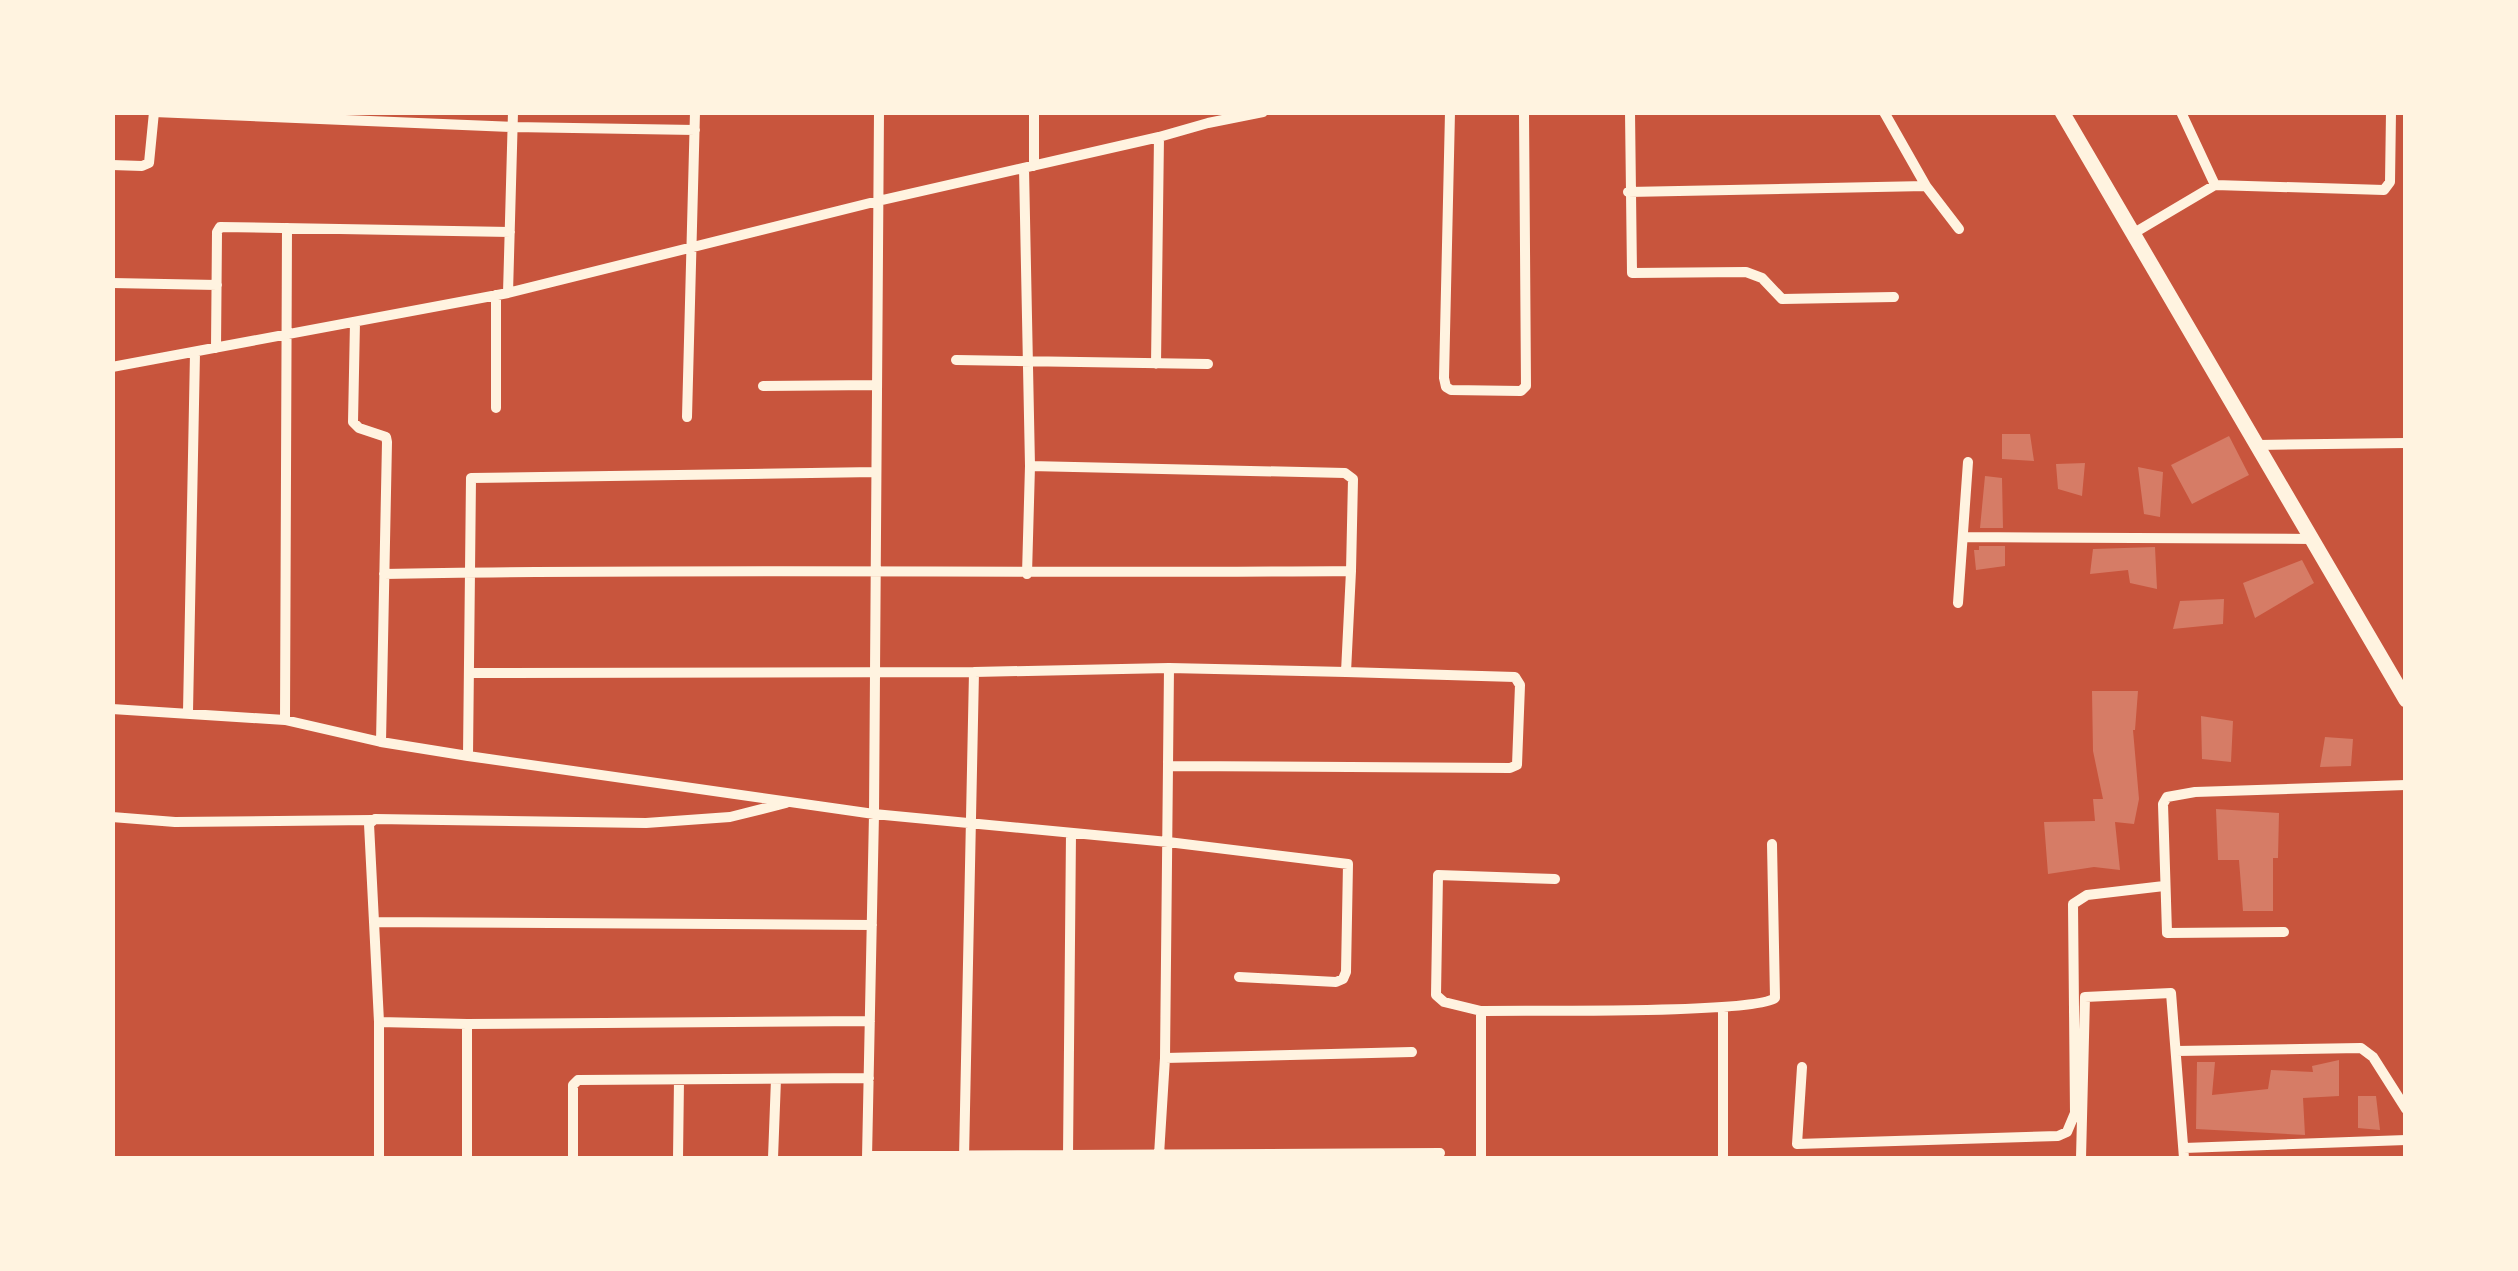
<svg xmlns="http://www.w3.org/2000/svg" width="2518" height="1271" viewBox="0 0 2518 1271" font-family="'Sofia Sans Condensed',sans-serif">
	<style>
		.building { fill: #d67c66 }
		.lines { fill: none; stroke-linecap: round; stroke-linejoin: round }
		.minor { stroke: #fff3e0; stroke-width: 10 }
		.tertiary { stroke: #fff3e0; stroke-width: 15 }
	</style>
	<rect width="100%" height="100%" fill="#c8553d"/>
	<path class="building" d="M2002 434H2030L2034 461 2002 459Z
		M2229 436 2249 475 2192 504 2171 465Z
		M2085 463 2082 496 2058 489 2056 464Z
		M2138 467 2163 472 2160 517 2144 514Z
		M1985 476 2002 478 2003 528H1980Z
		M1979 546H2005V566L1976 570 1974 550H1979Z
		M2155 547 2157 589 2130 583 2128 570 2090 574 2093 549Z
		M2302 560 2314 583 2255 618 2243 583Z
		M2224 599 2223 624 2173 629 2180 601Z
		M2092 691H2138L2135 730H2133L2139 799 2134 824 2115 822 2120 870 2094 867 2048 874 2044 822 2095 821 2093 799H2103L2093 751Z
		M2201 716 2233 721 2231 762 2202 759Z
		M2325 737 2353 739 2351 766 2320 767Z
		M2216 809 2279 813 2278 858H2273V911H2243L2239 860H2218Z
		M2339 1060V1096L2303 1098 2305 1135 2196 1129 2197 1062H2215L2212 1095 2268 1089 2271 1070 2313 1072 2312 1066Z
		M2358 1096H2376L2380 1130 2358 1128Z"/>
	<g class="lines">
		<path class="minor" d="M1450 112 1444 378 1446 387 1451 390 1521 391 1526 386 1524 112
			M1630 112 1632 273 1746 272 1762 278 1782 299 1894 297
			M1884 112 1926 186 1959 229
			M2181 112 2215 185
			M1159 137 1208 123 1263 112
			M112 165 142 166 149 163 154 112 513 127 695 130
			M1034 166V112
			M1024 168 1030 466
			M1628 192 1926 186
			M2134 233 2215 185 2384 190 2390 182 2391 112
			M112 283 217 285
			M508 293 513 112
			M496 295V408
			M355 322 353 422 359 428 386 437 387 442 381 742
			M216 348 217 232 220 227 510 232
			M956 360 1208 364
			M112 367 508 293 878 201 1159 137 1156 364
			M763 386 877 385
			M687 417 695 112
			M2258 445 2406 443
			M876 472 471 478 468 756 874 814 1168 842 1348 864 1346 972 1343 979 1336 982 1239 977
			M1963 537 2313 539
			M384 574C706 568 1029 574 1351 571L1353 479 1345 473 1030 466 1027 574
			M1958 603 1968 462
			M470 673 974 672
			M112 709 285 720 381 742 468 756
			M188 712 195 353
			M285 720 287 228
			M1168 766 1510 768 1517 765 1520 685 1515 677 1346 672
			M112 817 175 822 372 820
			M374 922 369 824 375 819 646 823 730 817 786 803
			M2284 932 2167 933 2163 804 2167 797 2195 792 2406 785
			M1481 1011 1444 1002 1436 995 1438 875 1555 879
			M379 1022 467 1024V1158
			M467 1024 870 1021
			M2176 1051 2361 1048 2373 1057 2406 1109
			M1165 1058 1412 1052
			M1802 1067 1797 1144 2058 1136 2067 1132 2075 1113 2073 904 2087 895 2164 886
			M2184 1148 2406 1140
			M1159 1155 1165 1058 1169 668
			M867 1156 1440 1153
			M1068 1156 1071 833
			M379 1158V1022L374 922 872 925
			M573 1158V1085L578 1080 869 1078
			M678 1158 679 1080
			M773 1158 776 1079
			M867 1158 874 814 879 112
			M964 1158 974 672 1169 668 1346 672 1351 571
			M1481 1158V1011C1526 1010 1753 1014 1775 998L1772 844
			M1723 1158V1007
			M2081 1158 2085 997 2171 993 2184 1158"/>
		<path class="tertiary" d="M2062 112 2406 700"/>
	</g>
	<rect width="2518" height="1271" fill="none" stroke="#fff3e0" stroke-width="230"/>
</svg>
